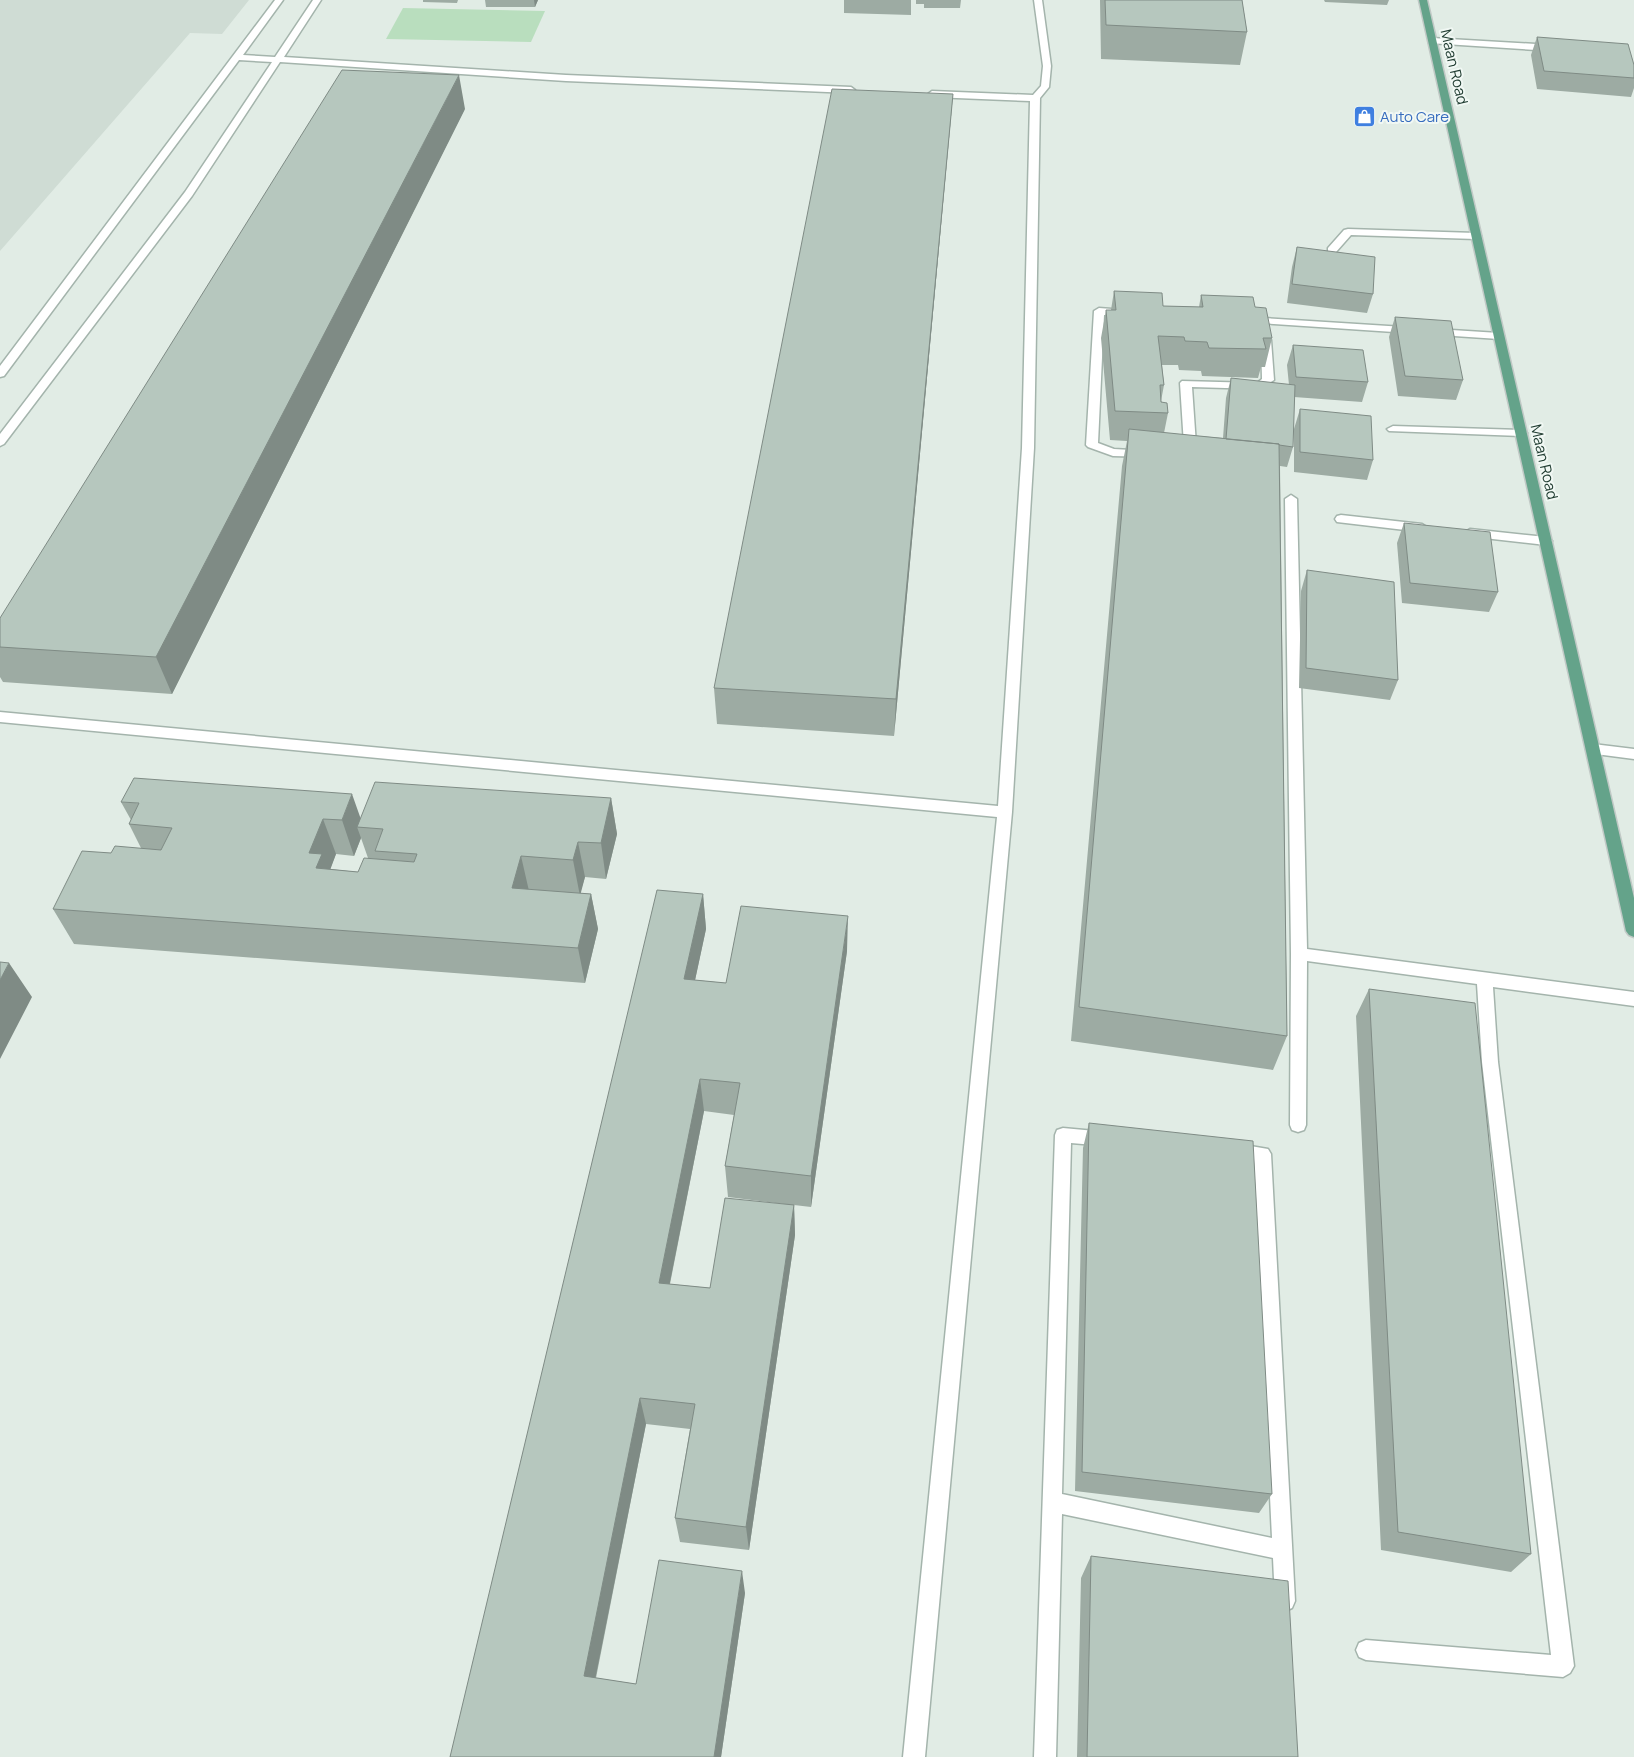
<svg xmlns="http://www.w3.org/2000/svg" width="1634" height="1757" viewBox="0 0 1634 1757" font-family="Manrope,sans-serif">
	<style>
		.built { fill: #cfdcd4 }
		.green { fill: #b9debe }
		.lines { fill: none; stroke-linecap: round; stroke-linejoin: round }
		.service-casing { stroke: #a4b4ac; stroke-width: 3 }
		.minor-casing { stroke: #a4b4ac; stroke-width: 3 }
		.primary-casing { stroke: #c1c9c6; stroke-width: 3 }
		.service { fill: #fff; fill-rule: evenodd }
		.minor { fill: #fff; fill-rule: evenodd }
		.primary { fill: #64a38a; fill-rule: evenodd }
		.wall { fill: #9daba3; fill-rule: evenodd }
		.shaded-wall { fill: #7f8b85 }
		.building { fill: #b6c7be; stroke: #7f8b85 }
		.labels { text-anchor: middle; stroke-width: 4; stroke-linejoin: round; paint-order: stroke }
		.far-street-label { font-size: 15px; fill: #213d32; stroke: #f1f8f4 }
		.far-shop-label { font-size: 15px; fill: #366cbe; stroke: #f1f8f4; text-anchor: start }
	</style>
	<rect width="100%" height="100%" fill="#e1ece5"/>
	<path class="built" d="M0 0H249L222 34 190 33 0 251Z"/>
	<path class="green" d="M403 8 545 11 531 42 386 39Z"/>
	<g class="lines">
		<defs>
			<path id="service" d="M1432 38 1552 45 1556 48 1552 51 1429 43V39Z
				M1291 495 1297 499 1307 949 1634 992V1006L1493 987 1498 1062 1574 1666 1570 1673 1563 1677 1366 1660 1359 1657 1356 1650 1359 1643 1366 1640 1551 1655 1482 1062 1477 984 1307 961 1306 1125 1304 1130 1298 1132 1292 1130 1290 1125 1291 954 1285 499Z
				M1063 1128 1106 1132 1112 1134 1114 1139 1112 1144 1106 1146 1071 1143 1062 1494 1272 1538 1254 1161 1227 1156 1224 1151 1227 1146 1233 1143 1268 1149 1271 1154 1295 1601 1292 1608 1285 1611 1278 1608 1275 1601 1273 1558 1062 1514 1056 1757H1034L1055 1135 1057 1130Z"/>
			<path id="minor" d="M275 0H283L243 55 275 57 313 0H321L284 57 566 75 851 87 855 90 851 93 566 81 280 62 192 196 4 444 0 446V434L185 192 272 62 239 60 4 376 0 377V366Z
				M1034 0H1042L1051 66 1049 87 1040 98 1034 448 1012 812 925 1757H903L997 817 0 722V712L998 806 1022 448 1030 101 932 97 928 94 932 91 1033 95 1041 86 1043 66Z
				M1348 229 1476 233 1481 236 1476 239 1351 235 1336 252H1328V248L1344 230Z
				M1099 308 1125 310 1130 313 1125 316 1104 315 1098 443 1114 449 1149 451 1151 454 1149 457 1113 456 1088 447 1086 445 1094 311Z
				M1248 317 1499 333 1504 336 1499 339 1244 322 1243 320 1244 318Z
				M1266 337 1271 340 1274 380 1259 389 1192 387 1196 445 1192 455 1181 456 1179 453 1184 445 1180 383 1182 381 1257 383 1262 379 1261 340Z
				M1393 426 1521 430 1527 433 1521 436 1389 431 1387 429Z
				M1341 515 1422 524 1428 528 1422 532 1337 522 1335 519 1337 516Z
				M1470 529 1546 537 1552 541 1546 545 1466 536 1464 533Z
				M1593 744 1634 749V759L1588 753 1586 749 1588 745Z"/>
			<path id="primary" d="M1419 0H1427L1634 898V937L1629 935 1626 931Z"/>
		</defs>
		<use href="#service" class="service-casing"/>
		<use href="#minor" class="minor-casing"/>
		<use href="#primary" class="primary-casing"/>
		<use href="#service" class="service"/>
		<use href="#minor" class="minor"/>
		<use href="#primary" class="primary"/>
	</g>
	<path class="wall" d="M423 0H458L457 3 423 2Z
		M485 0H538L535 7H486Z
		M844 0H911V15L844 13Z
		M916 0H961L960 8H924V4H916Z
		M1100 0H1242L1247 32 1240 65 1101 59Z
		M1324 0H1389L1387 5 1325 2Z
		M1537 37 1634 65V88L1631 97 1537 89 1531 55Z
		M953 94 950 128 894 736 717 724 714 688Z
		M465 109 172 694 3 682 0 677V618Z
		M1297 247 1373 294 1367 313 1287 303 1292 267Z
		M1114 291 1163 306 1199 307 1201 295 1255 307 1272 338 1265 367H1261L1258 378 1202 376 1201 371 1179 370 1178 365H1162L1164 385 1161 401 1168 413 1164 433 1223 438 1226 398 1231 378 1289 385 1287 365 1293 345 1368 382 1362 402 1294 397 1293 447 1287 467 1280 466 1287 1036 1273 1070 1071 1041 1122 466 1127 441 1110 440 1101 338 1106 310H1111Z
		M1395 317 1463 380 1456 400 1398 396 1389 337Z
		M1300 409 1373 460 1367 480 1294 472V429Z
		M1404 523 1498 592 1489 612 1402 603 1397 543Z
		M1307 570 1398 680 1390 700 1299 688 1301 591Z
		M611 798 617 834 606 879 585 877 580 893 591 894 598 929 585 983 74 944 53 909 141 848 129 824 131 820 121 802 361 819ZM361 838 368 858 358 872 330 869 336 854 354 856Z
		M703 894 706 929 695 980 726 983 847 951 811 1207 794 1205 795 1235 749 1550 680 1542 675 1518 690 1429 646 1424 596 1678 636 1684 745 1593 721 1757H450ZM704 1111 734 1115 725 1166 728 1197 783 1204 710 1288 670 1284Z
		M1369 989 1531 1554 1511 1572 1381 1550 1356 1016Z
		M1089 1123 1272 1494 1259 1513 1075 1491 1083 1148Z
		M1091 1556 1298 1757H1077L1081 1578Z"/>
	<path class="shaded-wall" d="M534 0H538L535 7Z
		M459 75 465 109 172 694 156 657Z
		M953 94 950 128 894 736 896 699Z
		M352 794 364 828 357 827 361 838 354 856 342 820Z
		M611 798 617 834 606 879 601 843Z
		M323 819 336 854 329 873 330 903 309 853Z
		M578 842 585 877 580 896 573 860Z
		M521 856 529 891 512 888Z
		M591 894 598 929 585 983 578 948Z
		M703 894 706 929 688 1013 684 979Z
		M848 916 847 951 811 1207V1176Z
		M9 963 32 997 0 1059V980Z
		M700 1079 704 1111 664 1312 659 1283Z
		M794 1205 795 1235 749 1550 746 1527Z
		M640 1398 646 1424 592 1695 584 1676Z
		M742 1571 745 1593 721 1757H714Z"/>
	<path class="building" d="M1105 0H1242L1247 32 1106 25Z
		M1537 37 1628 44 1634 65V78L1544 71Z
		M342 70 459 75 156 657 0 647V618Z
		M832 89 953 94 896 699 714 688Z
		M1297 247 1375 257 1373 294 1292 284Z
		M1114 291 1162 293 1163 306 1203 307 1201 295 1253 297 1255 307 1266 308 1272 338H1263L1266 349 1209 348 1207 342 1185 341 1184 337 1158 336 1164 385H1160L1161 402 1167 403 1168 413 1115 411 1106 310H1116Z
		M1395 317 1451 321 1463 380 1405 376Z
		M1293 345 1363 350 1368 382 1296 377Z
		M1231 378 1295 385 1293 447 1279 445V444L1226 439Z
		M1300 409 1371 416 1373 460 1300 452Z
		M1129 429 1279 444 1287 1036 1079 1007Z
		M1404 523 1490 532 1498 592 1410 583Z
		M1307 570 1394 582 1398 680 1306 668Z
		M134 778 352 794 342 820 323 819 309 853 322 854 316 868 358 872 364 858 414 862 417 854 375 851 383 829 357 827 375 782 611 798 601 843 578 842 573 860 521 856 512 888 591 894 578 948 53 909 82 851 111 853 115 846 161 850 172 828 129 824 139 803 121 802Z
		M657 890 703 894 684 979 726 983 741 906 848 916 811 1176 725 1166 740 1083 700 1079 659 1283 710 1288 725 1198 794 1205 746 1527 675 1518 695 1404 640 1398 584 1676 636 1684 659 1560 742 1571 714 1757H450Z
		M0 962 9 963 0 980Z
		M1369 989 1475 1003 1531 1554 1398 1532Z
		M1089 1123 1253 1141 1272 1494 1082 1472Z
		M1091 1556 1288 1581 1298 1757H1087Z"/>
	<defs>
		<symbol id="shop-square" viewBox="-11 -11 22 22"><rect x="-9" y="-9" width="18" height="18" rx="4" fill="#3f7fe0" stroke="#f1f8f4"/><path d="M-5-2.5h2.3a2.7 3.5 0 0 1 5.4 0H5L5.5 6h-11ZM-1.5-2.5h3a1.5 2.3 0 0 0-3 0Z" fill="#fff"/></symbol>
	</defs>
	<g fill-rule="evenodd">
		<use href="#shop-square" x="1352" y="104" width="25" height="25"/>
	</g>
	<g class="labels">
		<g class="far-street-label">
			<text transform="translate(1454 67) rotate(77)" y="5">Maan Road</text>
			<text transform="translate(1544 462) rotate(77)" y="5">Maan Road</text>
		</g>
		<g class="far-shop-label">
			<text x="1380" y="122">Auto Care</text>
		</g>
	</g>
</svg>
